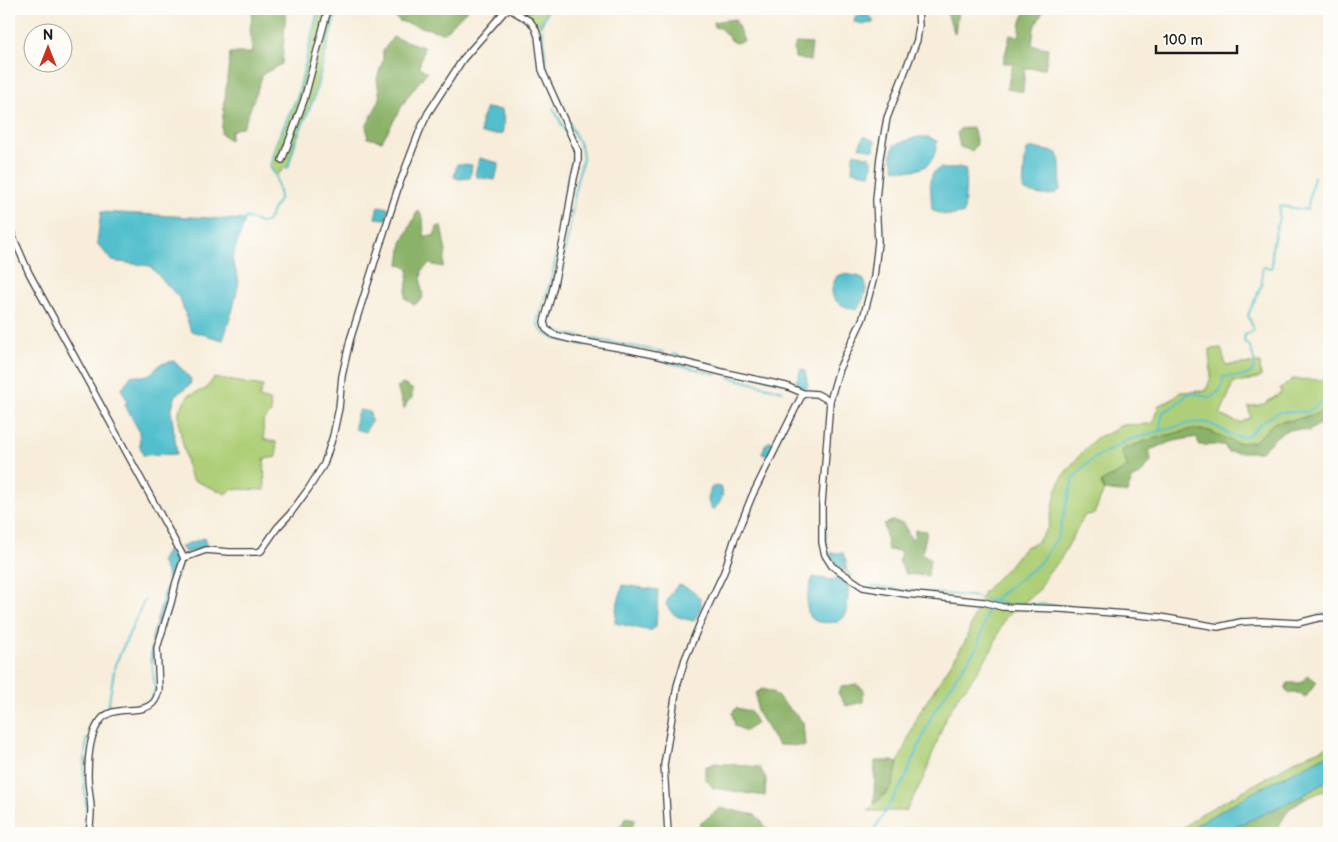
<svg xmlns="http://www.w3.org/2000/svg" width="1338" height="842" viewBox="0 0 1338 842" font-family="'Balsamiq Sans',sans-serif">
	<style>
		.green { fill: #aecf77; stroke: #65764a }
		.forest { fill: #8ab268; stroke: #536742 }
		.water { fill: #53bfcd; stroke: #386e74 }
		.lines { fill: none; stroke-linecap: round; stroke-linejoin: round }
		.stream { stroke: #53bfcd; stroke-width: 2 }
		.minor-casing { stroke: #3d3b38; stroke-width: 8 }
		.minor { stroke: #fff; stroke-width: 5.5 }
	</style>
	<rect width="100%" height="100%" fill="#fdfcf7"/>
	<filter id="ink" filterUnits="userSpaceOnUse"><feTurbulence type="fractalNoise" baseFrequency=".02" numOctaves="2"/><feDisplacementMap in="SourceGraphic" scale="10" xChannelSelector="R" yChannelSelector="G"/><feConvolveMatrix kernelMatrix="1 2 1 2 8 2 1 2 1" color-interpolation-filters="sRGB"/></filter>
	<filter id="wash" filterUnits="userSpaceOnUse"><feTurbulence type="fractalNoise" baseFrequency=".0096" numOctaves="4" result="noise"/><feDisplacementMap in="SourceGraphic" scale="20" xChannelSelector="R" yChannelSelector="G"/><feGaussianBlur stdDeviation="1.12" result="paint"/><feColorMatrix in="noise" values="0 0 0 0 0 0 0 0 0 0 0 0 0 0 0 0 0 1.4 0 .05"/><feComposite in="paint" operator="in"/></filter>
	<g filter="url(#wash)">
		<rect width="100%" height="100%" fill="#f7edda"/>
		<path class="green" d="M318 9H337L314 98 296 140 288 168H285L276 176 270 167 276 143 298 95Z
			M533 9H548L542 25 535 28 517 11Z
			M1221 348 1226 365 1260 363 1261 377 1243 382H1234L1220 415 1240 423 1251 417 1248 407 1264 404 1281 393 1280 389 1293 379 1325 380 1329 373V407L1318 413 1295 420 1275 422 1254 442 1236 443 1209 431 1168 436 1148 440 1121 451 1128 467 1101 482 1104 490 1094 514 1085 515 1060 560 1048 573 1040 589 1005 618 991 651 965 689 961 692 946 717 924 777 906 811H868L892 787 898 763 918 715 965 642 979 602 984 592 1010 565 1025 547 1036 543 1048 528 1057 489 1064 474 1080 455 1096 438 1113 431 1121 425 1152 424 1159 405 1173 399 1180 392 1206 391 1211 377 1210 349Z
			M214 378 263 386 259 398 270 401 271 413 263 421 264 439 276 442 277 457 264 459 265 490 232 489 226 494 193 480 189 473 179 425V410L189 395 206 389Z
			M1329 746V754L1259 789 1201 822 1184 833H1176L1201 814 1268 777 1296 760Z
			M1329 780V788L1305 799 1302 796Z"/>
		<path class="forest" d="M253 9H286L282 64 263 74 244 126 231 131 230 140 221 134 230 53H252L250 30Z
			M372 9H468L444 33 399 21 389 11H372Z
			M943 9H962L957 17 955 34 946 11Z
			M1027 9H1042L1044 10 1034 28 1032 45 1048 48 1045 69 1025 68 1023 92 1007 89 1013 63H1003L1010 35 1019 37 1021 21Z
			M735 19 744 41 734 43 720 28 714 27 713 22Z
			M393 37 424 47 419 67 427 72 408 96 382 141 367 138 368 134 366 127 380 99 377 79 383 60V51Z
			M796 43 812 44 810 61 795 58 794 49Z
			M973 127 977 144 972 151 960 147 957 133 960 129Z
			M418 210 423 218 424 236H434L437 227 441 226 446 252 443 267 429 264 422 270 421 284 423 298 414 305 405 298 409 269 399 264 402 243Z
			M403 384 412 389V398L408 401 404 409 397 387Z
			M1329 407V418L1309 431C1281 426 1280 434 1261 452H1228L1224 445H1199L1197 437 1174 441 1149 450 1151 461 1140 475 1132 479 1127 493 1104 490 1101 482 1128 467 1121 450 1148 440 1192 429 1209 431 1236 443 1254 442 1275 422 1295 420 1318 413Z
			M892 521 903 523 912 540 915 535V530L927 531 922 554 930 558 928 576 906 574 899 561 901 551 888 550 884 524Z
			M1308 675 1317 682 1305 698 1298 693H1290L1285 689 1288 683H1301Z
			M856 684 864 690 863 702 846 706 838 693 841 687Z
			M762 689 773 692 803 722 805 746 778 745 757 712 756 693Z
			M736 708 750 711 757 723 746 731 735 726 732 713Z
			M875 761H892L898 763 892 787 874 804Z
			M715 763 759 767 766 778 765 796 713 788 705 778V767Z
			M1302 796 1305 799 1289 809 1278 827 1282 833H1254L1253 831 1231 829 1227 833H1218L1231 829Z
			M720 808 756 815 769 831V833H700V824Z
			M627 817 635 819 630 833H616Z"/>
		<path class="water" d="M861 15 870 16 873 19V23L864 24 854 22 855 17Z
			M486 108 502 110 504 123 502 134H481V120Z
			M864 136 875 141 874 150 859 147Z
			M917 137H928L937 141C935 168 920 173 895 169L891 155 894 145Z
			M1033 148 1058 153C1061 164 1061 178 1060 190 1051 199 1033 194 1023 190L1025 157 1027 150Z
			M854 153 870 157 872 159V168L870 174 852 171 853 156Z
			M479 158 499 163 495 180 477 177 475 175Z
			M457 164 472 165 470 178 459 179 454 177Z
			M959 167 965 169 966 174 964 213C953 216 942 217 932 209L930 181 933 173 940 168 948 169Z
			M378 206 389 208 386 219 375 218Z
			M101 212 245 220 232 259 239 281 233 309 223 340 191 331 180 299 150 266 112 261 97 243Z
			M843 274C848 275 855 275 860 277 872 283 863 302 857 310 836 305 825 298 837 276Z
			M174 361 191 379 190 385 176 395 171 410 177 454 143 455 140 446 139 431 125 405 127 400 121 389 132 375C145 378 152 375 160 364Z
			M801 369 805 370 808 386 805 390 800 389 796 382Z
			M359 410 370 412 371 422 365 432 355 429 356 417Z
			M770 441 775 443 773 452 768 456 762 454 765 445Z
			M715 486 721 487C725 494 720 504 714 509L710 508 708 499 711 488Z
			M204 538 207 547 186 553 181 547 184 545Z
			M168 550 178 552 182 559 173 587 170 586C172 606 159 622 156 641 155 649 156 657 152 664L150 662 152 637 166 587 170 586 169 585 167 573 161 562Z
			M831 553H843L846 561V571C839 566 833 563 831 553Z
			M813 577 832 580 838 578 849 586 847 606 845 616 838 622C831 622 820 624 814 620 801 611 809 588 813 577Z
			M623 585 658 590 656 627 650 631 615 623 616 609Z
			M680 585C688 588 702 594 701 605 701 610 696 616 694 621 681 618 672 617 666 604L670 595 677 586Z
			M1329 754V780L1302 796 1231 829 1218 833H1184L1201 822 1259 789Z"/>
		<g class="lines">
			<path class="stream" d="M539 23 543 21 548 9
				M542 29 547 70 573 131 582 149 583 159 577 180 569 233 553 298
				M553 108C559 119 572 141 573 153 573 163 569 174 567 183 562 219 559 255 548 289 546 297 535 318 538 325 542 339 573 343 585 345
				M285 168H288L296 140 314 98 337 9
				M245 220 246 217 260 223 267 222 280 197 276 176 270 167 276 143 298 95 318 9
				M551 308C548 321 546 327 560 333L663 352
				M634 354 716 374
				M673 354 697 361
				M703 362 734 371 788 383
				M728 377 783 391
				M795 385H798
				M1159 431 1163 412 1173 407 1188 394H1197L1210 398C1220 391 1223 390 1223 377L1244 376 1252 372 1255 363 1250 346 1244 341 1245 335 1254 330 1248 315 1262 284V270L1264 267 1272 268V248L1279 217 1280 206 1307 210 1314 176
				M778 436 790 412
				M825 501 826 543 828 553 832 559
				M846 571 852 576
				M871 586 904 590 978 597
				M984 599 1006 604
				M1011 604C1028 603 1047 605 1065 606 1092 608 1118 609 1145 613
				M1318 615 1322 614H1329
				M1217 624 1241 619
				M108 708 115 665 145 599
				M88 731 97 719 108 708 134 706 150 701 155 690 152 664
				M85 833C89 813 85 801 84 782 83 767 85 752 87 738
				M872 833 905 779 932 715 956 677 978 646 987 612 997 597 1039 564 1058 537 1073 480 1082 468 1093 459 1128 440 1190 423 1203 422 1213 425 1235 437 1249 435 1260 424 1278 412H1307L1329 397"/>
		</g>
	</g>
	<g filter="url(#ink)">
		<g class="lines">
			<defs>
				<path id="minor" d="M513 11 530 21 535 28 538 36 542 70 578 151V162L574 178 565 232 553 289 544 322 546 329 554 335 574 340 631 350 659 356 722 372 786 386 803 393
					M282 160 304 100 328 9
					M9 204 11 232 29 273 184 558 176 582 171 603 157 648 159 689C158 694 156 700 153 703 139 717 111 701 98 724 89 738 88 759 88 776 88 787 91 799 91 810 91 818 90 826 89 833
					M830 401 822 503V543L825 555 832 566 863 587 906 594 984 602 1002 607 1061 609 1127 614 1160 617 1218 627 1241 622 1261 621 1298 623 1318 618 1329 617
					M184 558 206 550 229 552H257L261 551 277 528 290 514 309 488 324 464 333 436 339 408 342 376 350 340 399 185 420 130 428 113 463 59 504 12 508 9C517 10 524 11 533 9
					M668 833 664 765 677 686 685 659 701 621 724 572 735 538 752 496 803 393 817 394 830 401 839 369 863 318 874 277 878 242 876 200 880 157 887 118 917 40 919 26 918 9"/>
			</defs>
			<use href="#minor" class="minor-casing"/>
			<use href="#minor" class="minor"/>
		</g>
	</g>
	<rect width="1338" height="842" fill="none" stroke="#fdfcf7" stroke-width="30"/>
	<g transform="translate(48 48)"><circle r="24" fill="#fdfcf7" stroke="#a3a29f"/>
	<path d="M0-4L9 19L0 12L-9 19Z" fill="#c8321e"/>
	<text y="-8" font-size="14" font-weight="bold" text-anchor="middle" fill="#1c1c1c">N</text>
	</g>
	<path d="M1156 45v8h81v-8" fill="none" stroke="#1c1c1c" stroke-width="2.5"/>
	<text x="1163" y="45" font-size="15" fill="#1c1c1c" stroke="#fdfcf7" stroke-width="4" paint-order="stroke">100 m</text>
</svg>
